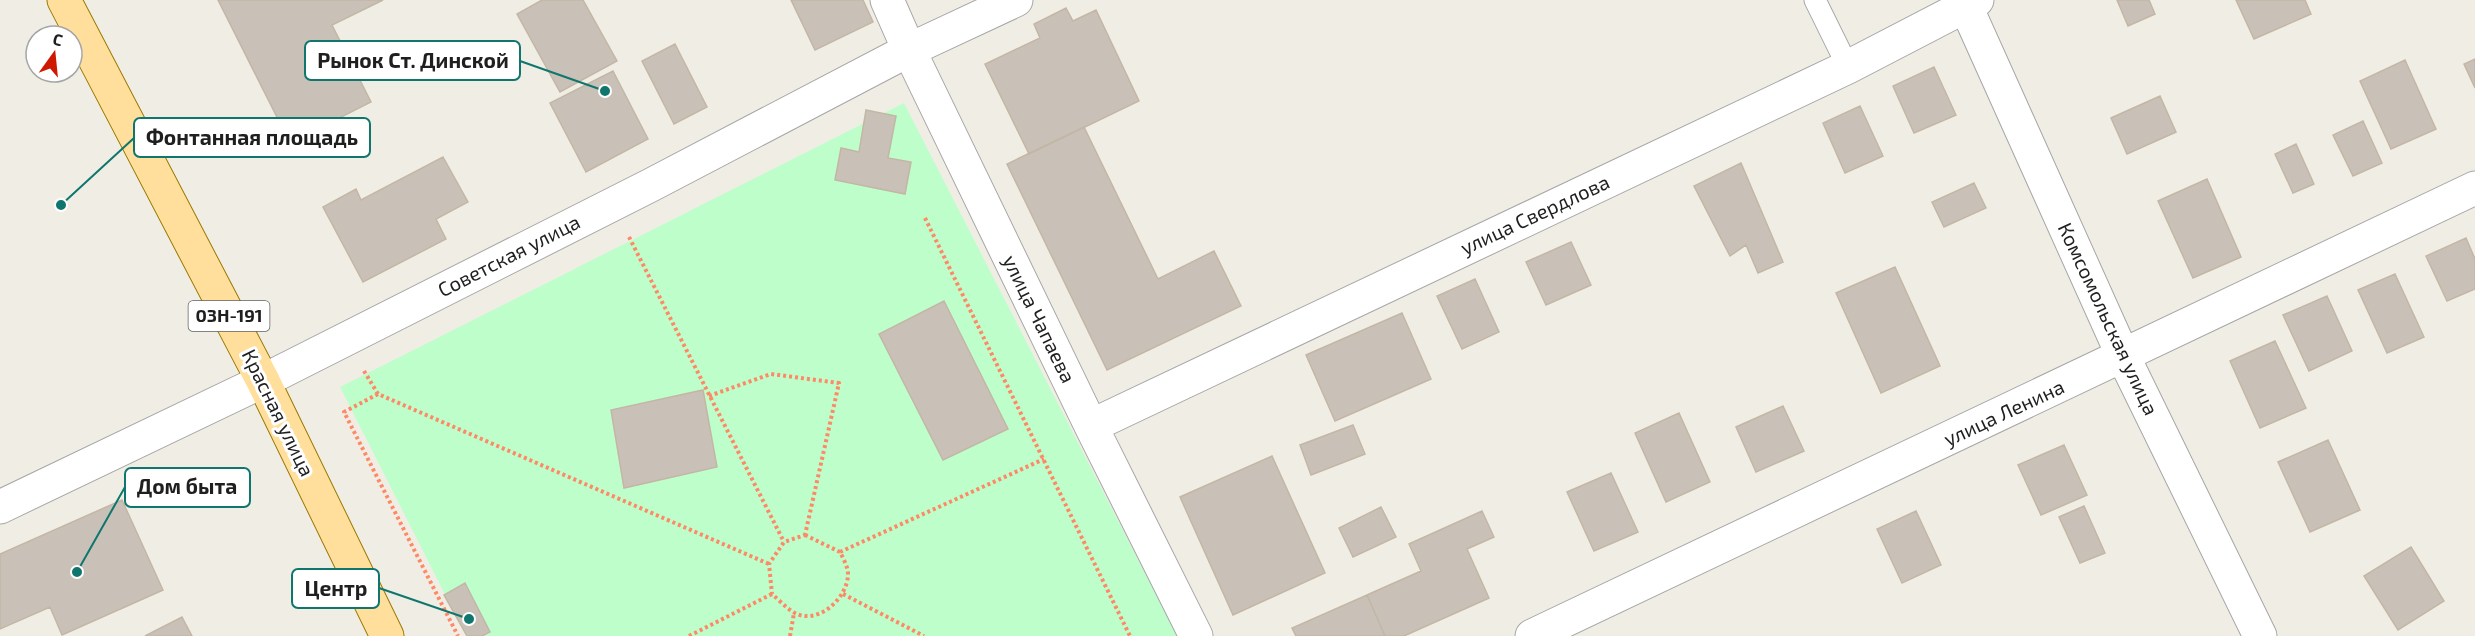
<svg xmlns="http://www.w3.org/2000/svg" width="2475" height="636" viewBox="0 0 2475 636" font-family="'Exo 2',sans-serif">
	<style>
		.park { fill: #befeca }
		.building { fill: #c9c1b7; stroke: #c3b6a5; stroke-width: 1.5 }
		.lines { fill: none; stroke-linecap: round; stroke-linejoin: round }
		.lane-casing { stroke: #a6a6a6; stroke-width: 23 }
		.street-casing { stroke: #a6a6a6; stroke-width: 35 }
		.primary-casing { stroke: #9a7900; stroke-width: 35 }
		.path { stroke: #ff8867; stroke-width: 4; stroke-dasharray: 3 3; stroke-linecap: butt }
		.lane { stroke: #fff; stroke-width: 21 }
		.street { stroke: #fff; stroke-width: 33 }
		.primary { stroke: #ffdf9b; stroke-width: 33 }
		.labels { text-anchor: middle; stroke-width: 6; stroke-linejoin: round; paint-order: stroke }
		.shield { fill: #fff; stroke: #626262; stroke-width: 1.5 }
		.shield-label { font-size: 18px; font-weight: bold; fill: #1f1f1f }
		.street-label { font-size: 20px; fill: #1f1f1f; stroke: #fff }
		.leader { fill: none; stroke: #0f766e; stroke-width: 2 }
		.callout-dot { fill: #0f766e; stroke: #fff; stroke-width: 2 }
		.callout { fill: #fff; stroke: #0f766e; stroke-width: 2 }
		.callout-label { font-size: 21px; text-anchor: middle; font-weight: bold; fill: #1f1f1f }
	</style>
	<rect width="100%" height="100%" fill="#f0eee4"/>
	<path class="park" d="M904 103 1177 636H466L340 387Z"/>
	<path class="building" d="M218 0H383L332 25 371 102 290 143Z
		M542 0H583L617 61 560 92 517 14Z
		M791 0H863L873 22 815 50Z
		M2117 0H2149L2155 14 2128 26Z
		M2236 0H2305L2311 14 2254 39Z
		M1066 8 1073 21 1096 10 1139 101 1029 154 985 64 1040 38 1034 24Z
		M675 44 707 107 674 124 642 61Z
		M2475 59V88L2464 64Z
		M2405 60 2436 129 2391 149 2360 81Z
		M1934 67 1956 115 1914 133 1893 86Z
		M613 71 648 139 586 172 550 103Z
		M2160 96 2176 132 2127 154 2111 118Z
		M1860 106 1883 156 1845 173 1823 123Z
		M866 110 896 116 888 158 911 162 905 194 835 180 841 148 859 152Z
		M2363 121 2382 163 2353 176 2333 135Z
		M1084 127 1158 279 1214 251 1241 306 1107 370 1007 164Z
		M2296 144 2314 184 2293 193 2275 154Z
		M443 157 468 202 436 219 446 239 363 282 323 207 356 189 361 200Z
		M1741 163 1783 262 1758 273 1746 245 1730 256 1694 186Z
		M2207 179 2241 257 2193 278 2158 201Z
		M1974 183 1986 208 1944 227 1932 202Z
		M2466 238 2475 259V289L2447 301 2426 256Z
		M1571 242 1591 285 1546 305 1526 262Z
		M1895 267 1940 366 1881 393 1836 293Z
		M2395 274 2424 337 2387 353 2358 290Z
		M1475 279 1499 332 1462 349 1437 296Z
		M2327 296 2352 351 2309 371 2283 315Z
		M944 301 1008 429 943 460 879 334Z
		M1402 313 1431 379 1335 421 1306 355Z
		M2275 341 2306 408 2260 428 2230 361Z
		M703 390 717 467 624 488 611 410Z
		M1783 406 1804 451 1756 472 1736 427Z
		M1679 413 1710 482 1666 502 1635 433Z
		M1353 425 1365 454 1311 475 1300 445Z
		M2328 440 2360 510 2310 532 2278 462Z
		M2064 445 2087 495 2041 515 2018 465Z
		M1272 456 1325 573 1233 615 1180 497Z
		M1611 473 1638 532 1594 551 1567 492Z
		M122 500 163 590 62 635 50 607 0 629V554Z
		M2084 506 2105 553 2080 563 2059 517Z
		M1381 507 1396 537 1353 557 1339 528Z
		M1482 511 1494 537 1467 549 1489 598 1404 636H1385L1367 595 1421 571 1409 544Z
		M1916 511 1941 565 1902 583 1877 529Z
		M2411 547 2444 601 2398 630 2364 576Z
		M465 583 490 632 482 636H467L444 595Z
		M1367 595 1385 636H1296L1292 628Z
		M182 617 192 636H145Z"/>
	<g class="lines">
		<defs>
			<path id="lane" d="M1815 0 1848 67"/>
			<path id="street" d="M887 0 909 50 1091 426 1196 636
				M1963 0 2123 356 2260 636
				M1091 426 1848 67 1977 0
				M0 507 263 381 651 185 909 50 1016 0
				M1532 636 2475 188"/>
			<path id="primary" d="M64 0 263 381 387 636"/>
		</defs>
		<use href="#lane" class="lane-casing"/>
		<use href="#street" class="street-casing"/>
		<use href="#primary" class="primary-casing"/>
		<path class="path" d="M925 218 1130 636
			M629 237 784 542
			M364 371 378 394 769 564
			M378 394 344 412 458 636
			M709 396 771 374 839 383 805 535
			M805 535 840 552C843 558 848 567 848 574 848 598 817 627 793 612 785 607 778 599 772 594L769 564 784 542Z
			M840 552 1044 459
			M843 594 924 636
			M689 636 772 594
			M790 636 794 613"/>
		<use href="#lane" class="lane"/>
		<use href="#street" class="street"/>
		<use href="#primary" class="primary"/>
	</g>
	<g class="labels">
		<rect class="shield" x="188.5" y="301" width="81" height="30" rx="4.5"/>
		<g class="shield-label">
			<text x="229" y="322">03Н-191</text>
		</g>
		<g class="street-label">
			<text transform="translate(1535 215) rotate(-25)" y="7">улица Свердлова</text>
			<text transform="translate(509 256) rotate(-27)" y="7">Советская улица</text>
			<text transform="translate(1039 319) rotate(64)" y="7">улица Чапаева</text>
			<text transform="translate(2108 319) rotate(65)" y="7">Комсомольская улица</text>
			<text transform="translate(278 413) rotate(64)" y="7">Красная улица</text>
			<text transform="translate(2004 413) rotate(-25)" y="7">улица Ленина</text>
		</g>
	</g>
	<path class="leader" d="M605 91L520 61M61 205L134 138M77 572L125 487M469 619L379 588"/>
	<g class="callout-dot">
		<circle cx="605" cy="91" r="6"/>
		<circle cx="61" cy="205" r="6"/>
		<circle cx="77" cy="572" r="6"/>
		<circle cx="469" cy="619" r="6"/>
	</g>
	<g class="callout">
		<rect x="305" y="41" width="215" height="39" rx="6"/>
		<rect x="134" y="118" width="236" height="39" rx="6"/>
		<rect x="125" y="468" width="125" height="39" rx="6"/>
		<rect x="292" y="569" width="87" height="39" rx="6"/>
	</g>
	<g class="callout-label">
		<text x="413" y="68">Рынок Ст. Динской</text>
		<text x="252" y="145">Фонтанная площадь</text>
		<text x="187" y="494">Дом быта</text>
		<text x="336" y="596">Центр</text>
	</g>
	<g transform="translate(54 54) rotate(15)"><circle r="28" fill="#ffffff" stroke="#a5a5a5" stroke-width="1.5"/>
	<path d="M0-4.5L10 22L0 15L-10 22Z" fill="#ce1800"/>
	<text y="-9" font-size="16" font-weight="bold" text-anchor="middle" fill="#1f1f1f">С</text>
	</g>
</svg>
